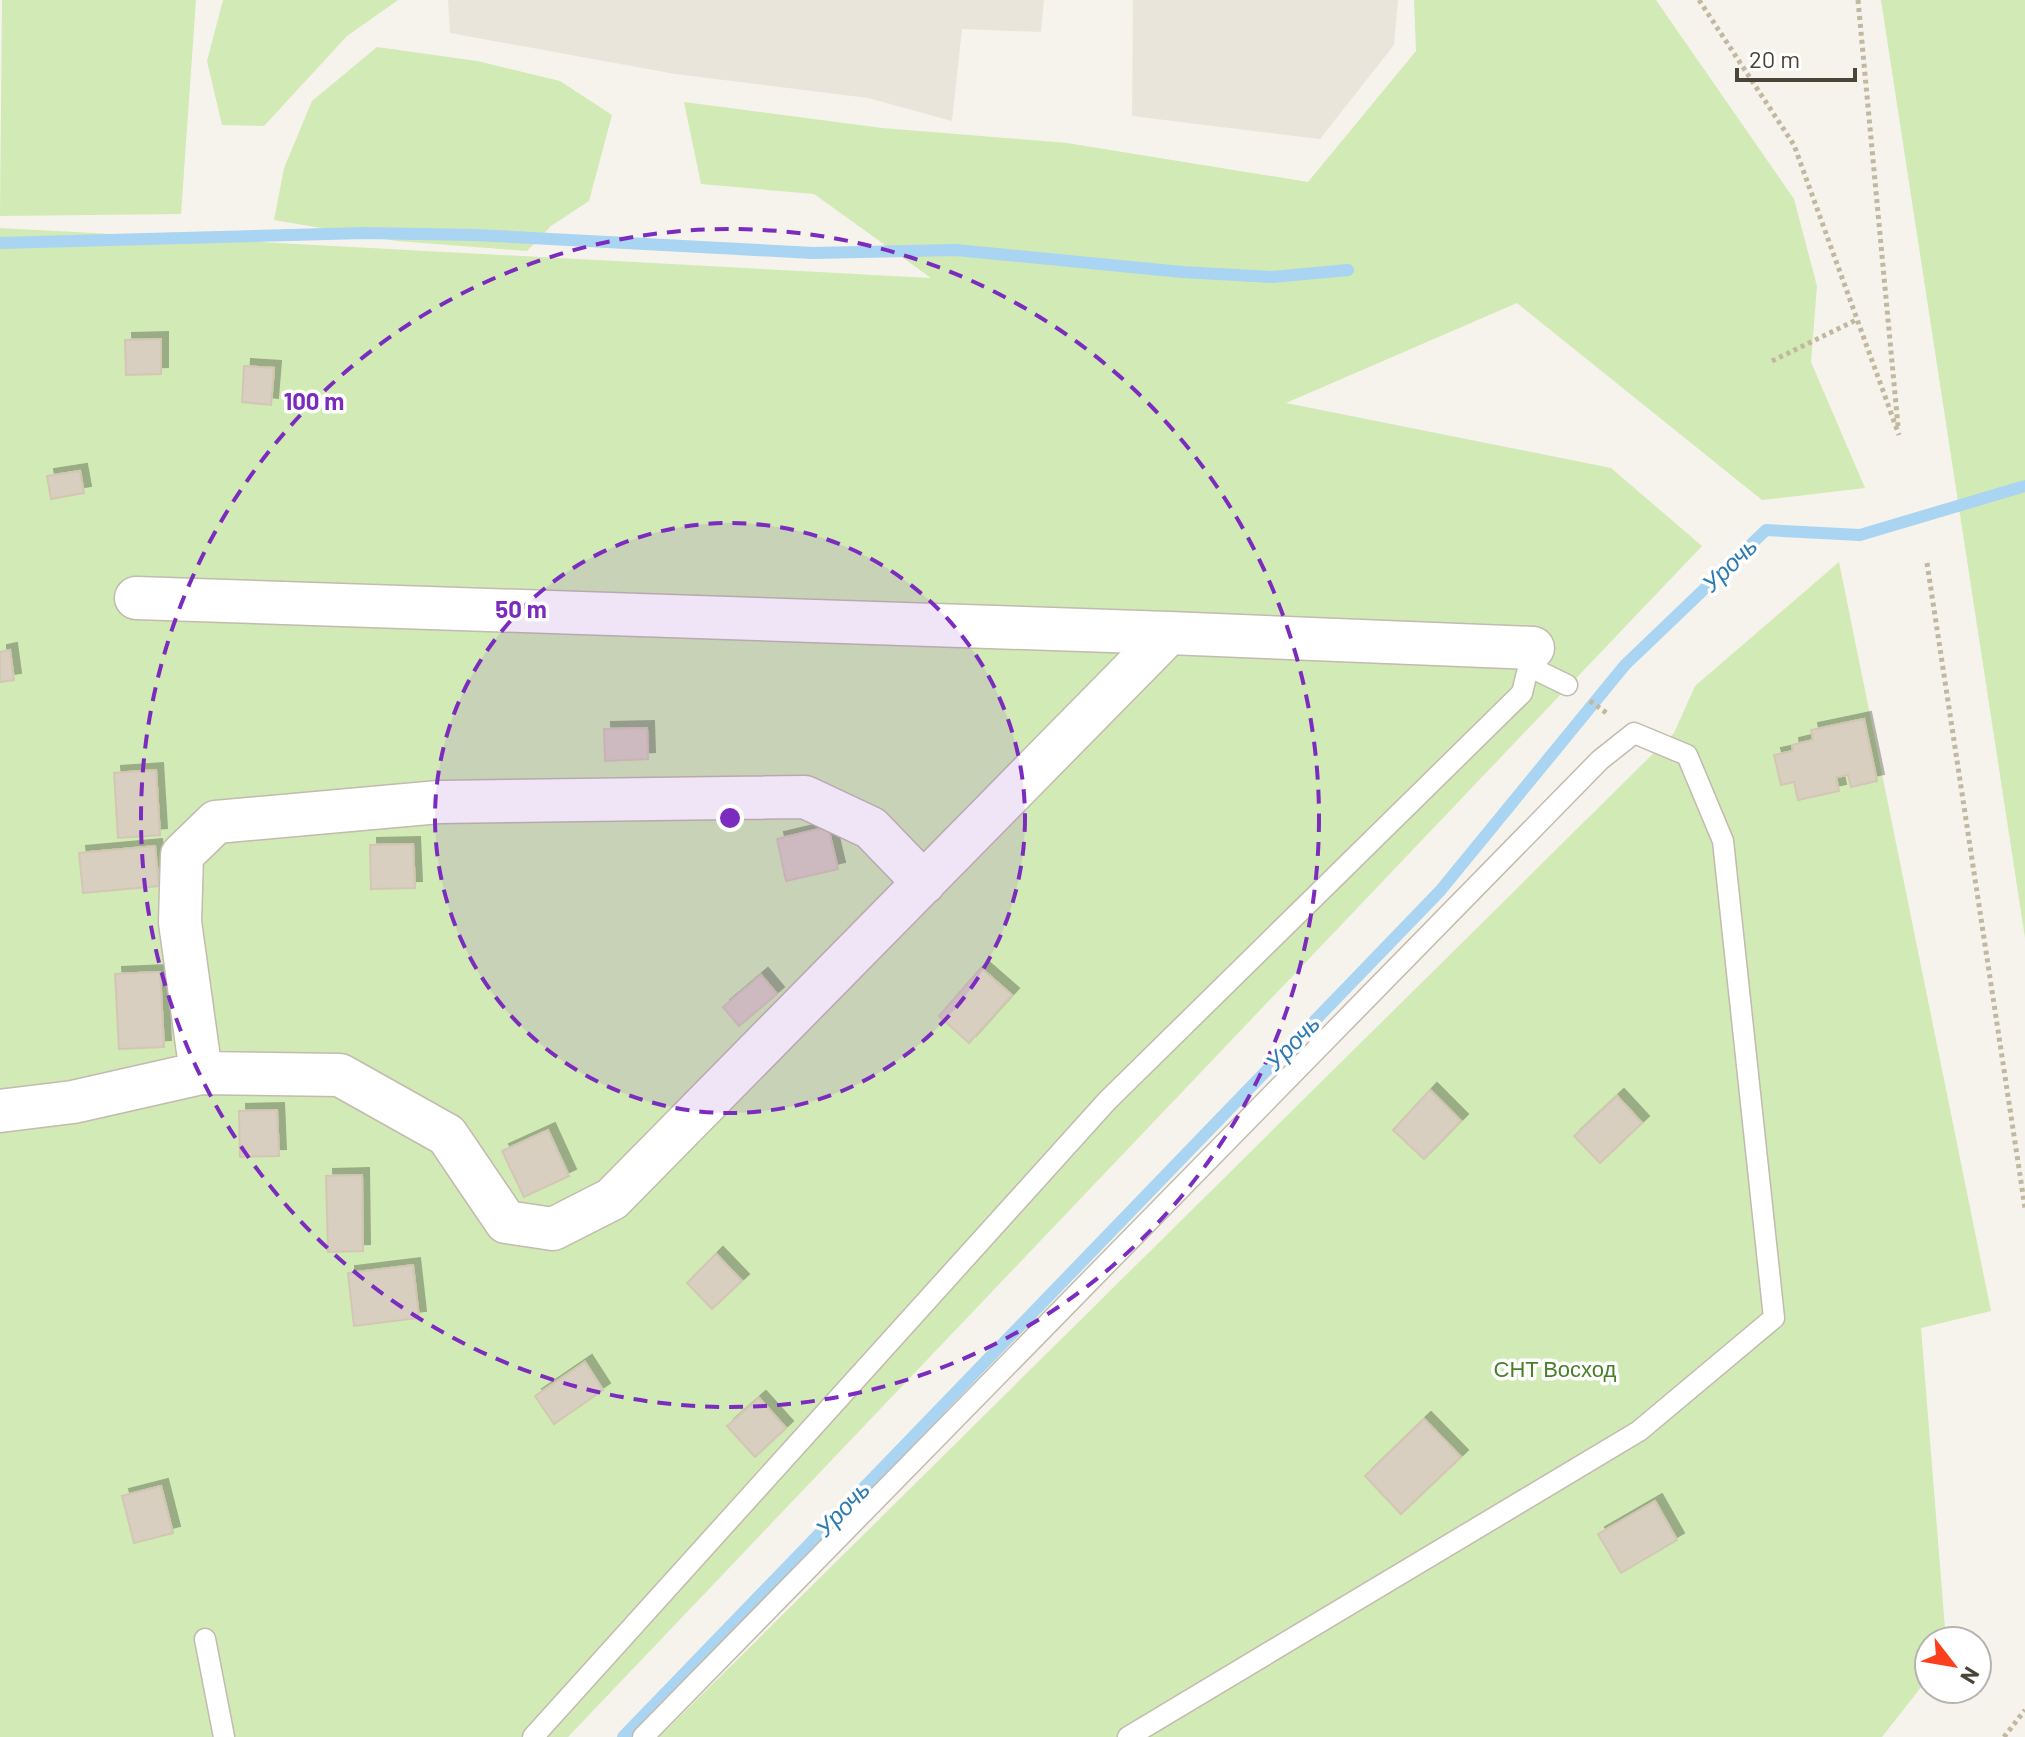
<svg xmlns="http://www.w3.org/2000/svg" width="2025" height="1737" viewBox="0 0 2025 1737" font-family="Barlow,sans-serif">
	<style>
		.residential { fill: #eae5da }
		.green { fill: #d2eab5 }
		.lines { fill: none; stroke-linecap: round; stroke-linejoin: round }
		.stream { stroke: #a9d4f2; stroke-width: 12 }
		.building { fill: #d8cfc1; stroke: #d3c7b4; stroke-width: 2; filter: url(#shadow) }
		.service-casing { stroke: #c2bbae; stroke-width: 23 }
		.minor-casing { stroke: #c2bbae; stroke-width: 45 }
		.path { stroke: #c4b79f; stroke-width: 5; stroke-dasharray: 4 4; stroke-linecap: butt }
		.service { stroke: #fff; stroke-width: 20 }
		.minor { stroke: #fff; stroke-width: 42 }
		.ring { fill: none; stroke: #7b2cbf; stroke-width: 4; stroke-dasharray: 14 10 }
		.labels { text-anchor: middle; stroke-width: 7; stroke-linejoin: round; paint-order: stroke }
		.park-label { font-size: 22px; fill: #4a7f2a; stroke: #fff }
		.water-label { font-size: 24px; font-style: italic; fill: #2e7ab2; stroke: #fff }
		.centre { fill: #7b2cbf; stroke: #fff; stroke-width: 4 }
		.ring-label { font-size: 24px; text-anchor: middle; font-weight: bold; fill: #7b2cbf; stroke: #fff; stroke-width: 7; stroke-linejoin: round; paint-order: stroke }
	</style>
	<defs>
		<filter id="shadow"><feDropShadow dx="7" dy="-7" stdDeviation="0" flood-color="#0004"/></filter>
	</defs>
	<rect width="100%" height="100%" fill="#f6f3ec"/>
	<path class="residential" d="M448 0H1044L1041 32 962 29 952 121 868 98 675 74 450 33Z
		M1133 0H1398L1394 45 1320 139 1132 116Z"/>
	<path class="green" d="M2 0H196L181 214 0 216Z
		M223 0H398L347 36 264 126 222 125 207 61Z
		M1414 0H1656L1794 199 1817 286 1811 362 1865 488 1762 500 1517 303 1286 403 1611 468 1702 546 568 1737H0V228L931 278 814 194 701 184 684 102 882 128 1067 143 1308 182 1416 51Z
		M1881 0H2025V938Z
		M377 47 477 61 560 81 612 115 589 201 551 226 527 251 397 241 274 220 284 168 312 101Z
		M1839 562 1991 1311 1921 1328 1946 1641H1929V1677L1882 1737H659L1674 733 1695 686Z"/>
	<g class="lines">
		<path class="stream" d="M0 243 364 233 476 235 813 253 956 250 1182 272 1272 277 1348 270
			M623 1737 1440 891 1625 665 1766 530 1860 535 2025 486"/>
	</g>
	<path class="building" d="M161 339V374L126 375 125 340Z
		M244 366 274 368 271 405 242 402Z
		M80 471 84 493 51 499 47 476Z
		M10 650 14 680 0 682V652Z
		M1864 719 1877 781 1851 787 1848 775 1836 777 1839 791 1798 800 1794 782 1781 785 1774 755 1793 751 1792 745 1813 740 1811 730Z
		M647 728 648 759 605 761 604 729Z
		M156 770 160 835 118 838 114 773Z
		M828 827 838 869 786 881 777 839Z
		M413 844 415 888 371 889 370 845Z
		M155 846 159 886 83 893 79 853Z
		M981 968 1012 995 969 1043 939 1016Z
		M160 972 164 1047 119 1049 115 974Z
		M761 975 777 994 739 1026 723 1007Z
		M1430 1090 1461 1121 1424 1159 1393 1130Z
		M1617 1096 1642 1123 1600 1163 1574 1136Z
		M277 1110 279 1156 240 1157 239 1111Z
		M548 1130 569 1176 524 1197 502 1151Z
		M362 1175 363 1251 328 1252 326 1176Z
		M716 1254 742 1281 712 1309 687 1283Z
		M413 1265 419 1318 354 1326 348 1273Z
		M585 1362 603 1390 554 1424 535 1396Z
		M759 1398 786 1428 755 1457 727 1426Z
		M1424 1419 1461 1457 1401 1514 1365 1476Z
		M161 1486 173 1533 134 1543 122 1496Z
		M1655 1501 1677 1540 1621 1573 1598 1534Z"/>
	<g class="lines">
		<defs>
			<path id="service" d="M1528 666 1567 685
				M205 1639 224 1737
				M533 1737 1107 1101 1522 693 1533 648
				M643 1737 1600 760 1634 733 1687 755 1723 841 1774 1318 1639 1431 1128 1737"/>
			<path id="minor" d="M136 598 1169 633
				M201 1073 180 922 182 855 216 822 439 802 805 797 871 828 924 883
				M0 1111 73 1102 201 1073 340 1075 447 1135 506 1222 553 1229 612 1199 1169 633 1533 648"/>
		</defs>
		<use href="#service" class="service-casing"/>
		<use href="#minor" class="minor-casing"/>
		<path class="path" d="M1699 0 1794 145 1899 435
			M1858 0 1898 426
			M1772 361 1858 319
			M1927 563 2025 1208
			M1590 701 1608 714
			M2004 1737 2025 1710"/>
		<use href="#service" class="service"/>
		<use href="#minor" class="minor"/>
	</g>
	<circle cx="730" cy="818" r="295" fill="#7b2cbf" fill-opacity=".12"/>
	<g class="ring">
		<circle cx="730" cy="818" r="295"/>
		<circle cx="730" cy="818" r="589"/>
	</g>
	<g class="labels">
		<g class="park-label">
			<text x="1555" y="1377">СНТ Восход</text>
		</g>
		<g class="water-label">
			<text transform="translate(1730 565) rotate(-44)" y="8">Урочь</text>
			<text transform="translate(1293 1043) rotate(-46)" y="8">Урочь</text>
			<text transform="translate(843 1509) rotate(-46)" y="8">Урочь</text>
		</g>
	</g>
	<circle cx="730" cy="818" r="12" class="centre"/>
	<g class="ring-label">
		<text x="314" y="410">100 m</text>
		<text x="521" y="618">50 m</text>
	</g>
	<g transform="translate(1953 1665) rotate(121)"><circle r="38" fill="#ffffff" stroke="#b7b4b0" stroke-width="2"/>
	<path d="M0-6L14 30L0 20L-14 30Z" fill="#fc3f1d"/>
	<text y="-12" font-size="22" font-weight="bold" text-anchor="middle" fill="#4b4439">N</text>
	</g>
	<path d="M1737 68v12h118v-12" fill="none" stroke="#4b4439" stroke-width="4"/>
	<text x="1749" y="68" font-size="24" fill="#4b4439" stroke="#ffffff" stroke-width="6" paint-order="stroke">20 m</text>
</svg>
